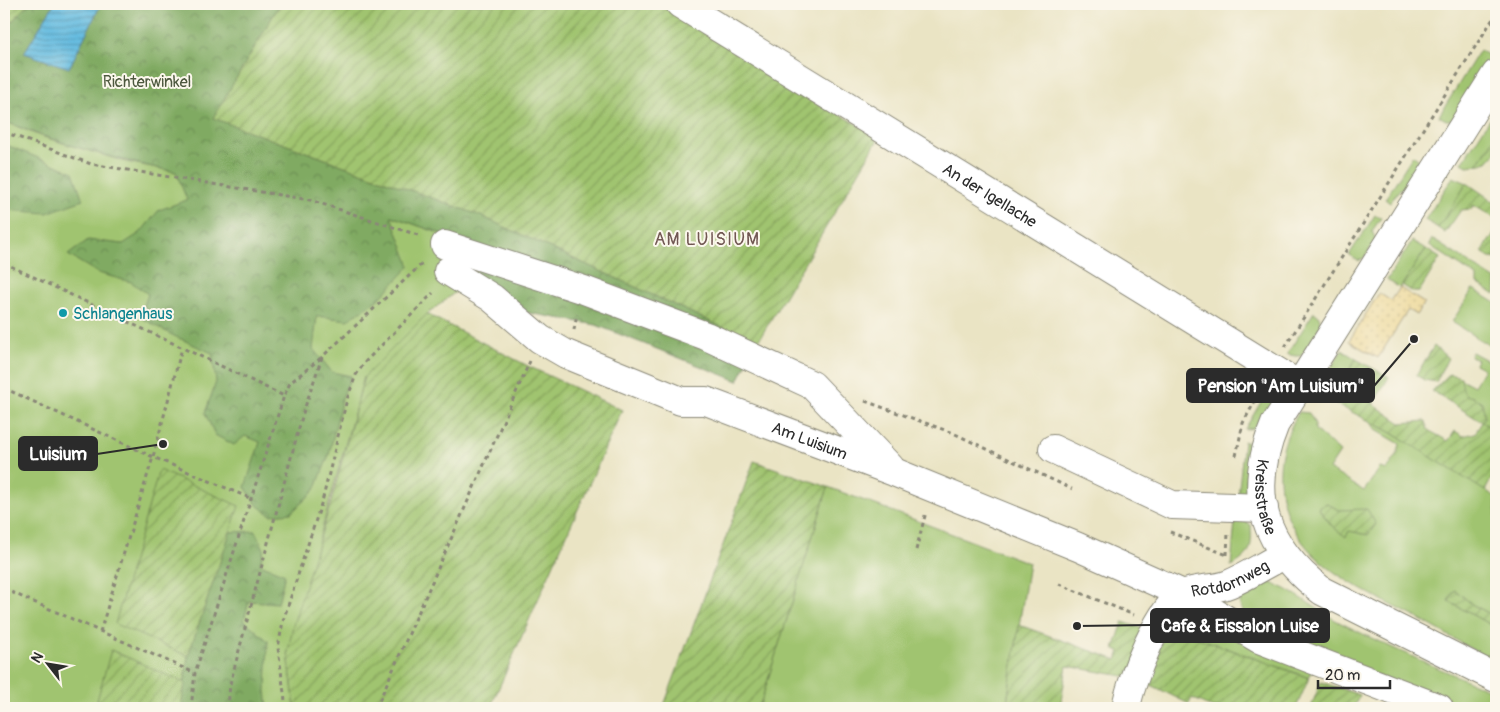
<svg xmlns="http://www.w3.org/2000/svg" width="1500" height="712" viewBox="0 0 1500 712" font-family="Pangolin,sans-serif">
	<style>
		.green { fill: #a0c46f; stroke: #66784d; fill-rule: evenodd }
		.forest { fill: url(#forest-crowns); stroke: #566a46 }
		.sand { fill: url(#sand-dots); stroke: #8c8264 }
		.garden { fill: url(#garden-furrows); stroke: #66784d }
		.water { fill: url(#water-rules); stroke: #477386 }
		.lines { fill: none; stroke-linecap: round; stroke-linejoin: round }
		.minor-casing { stroke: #8a8878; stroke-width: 30 }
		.major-casing { stroke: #8a8878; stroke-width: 30 }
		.path { stroke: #8a8878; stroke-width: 3; stroke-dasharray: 4 4; stroke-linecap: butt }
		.minor { stroke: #fff; stroke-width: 28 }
		.major { stroke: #fff; stroke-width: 28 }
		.culture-dot { fill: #0f9aa8; stroke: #fbf7ec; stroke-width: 2 }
		.labels { text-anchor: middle; stroke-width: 4; stroke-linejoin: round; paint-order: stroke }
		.park-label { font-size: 16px; fill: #4e593f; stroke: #fbf7ec }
		.street-label { font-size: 16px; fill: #2b2b2b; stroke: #fbf7ec }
		.culture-label { font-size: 16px; fill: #0d838f; stroke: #fbf7ec; text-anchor: start }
		.neighbourhood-label { font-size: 18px; letter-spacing: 1px; fill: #715753; stroke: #fbf7ec }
		.leader { fill: none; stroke: #2b2b2b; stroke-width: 2 }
		.callout-dot { fill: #2b2b2b; stroke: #fbf7ec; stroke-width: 2 }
		.callout { fill: #2b2b2b; stroke: #2b2b2b; stroke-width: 2 }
		.callout-label { font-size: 18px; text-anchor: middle; font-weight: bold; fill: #fff }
	</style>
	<defs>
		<pattern id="forest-crowns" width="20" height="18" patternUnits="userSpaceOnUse" patternTransform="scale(1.25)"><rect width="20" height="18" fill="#80aa62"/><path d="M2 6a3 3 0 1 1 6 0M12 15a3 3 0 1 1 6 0" fill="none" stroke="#698b51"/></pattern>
		<pattern id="sand-dots" width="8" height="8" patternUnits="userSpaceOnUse" patternTransform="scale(1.25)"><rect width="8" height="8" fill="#eeda9e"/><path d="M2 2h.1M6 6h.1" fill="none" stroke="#cb8" stroke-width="1.8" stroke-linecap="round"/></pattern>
		<pattern id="garden-furrows" width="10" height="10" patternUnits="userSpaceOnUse" patternTransform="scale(1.25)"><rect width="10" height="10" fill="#a0c46f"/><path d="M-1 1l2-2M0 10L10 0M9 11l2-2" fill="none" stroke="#839f5b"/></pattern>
		<pattern id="water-rules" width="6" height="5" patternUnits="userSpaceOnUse" patternTransform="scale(1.25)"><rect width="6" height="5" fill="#63bbe0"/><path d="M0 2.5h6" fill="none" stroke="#5298b6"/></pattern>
	</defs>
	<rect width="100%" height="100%" fill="#fbf7ec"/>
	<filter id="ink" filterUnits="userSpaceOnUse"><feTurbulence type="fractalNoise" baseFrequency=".02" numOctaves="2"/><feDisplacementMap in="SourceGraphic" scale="10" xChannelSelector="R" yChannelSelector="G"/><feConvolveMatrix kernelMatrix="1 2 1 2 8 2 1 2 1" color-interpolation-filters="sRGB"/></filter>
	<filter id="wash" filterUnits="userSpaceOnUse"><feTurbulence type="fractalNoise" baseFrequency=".0096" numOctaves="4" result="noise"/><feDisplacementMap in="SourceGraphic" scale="20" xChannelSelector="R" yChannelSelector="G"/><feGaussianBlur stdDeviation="1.12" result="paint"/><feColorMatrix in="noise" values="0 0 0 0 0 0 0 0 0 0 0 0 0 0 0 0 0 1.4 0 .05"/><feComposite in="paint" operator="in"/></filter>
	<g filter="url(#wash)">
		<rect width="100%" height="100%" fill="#eae4c4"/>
		<path class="green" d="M1480 50 1488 56 1489 62 1452 120H1446L1439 116Z
			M1490 119 1496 123V136L1477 165 1467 166 1462 163Z
			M4 121 40 136 126 162 221 180 319 190 439 233 462 245 457 291 427 314 364 377 288 652 295 708H4Z
			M1413 155 1420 161 1423 168 1409 189H1400L1390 203 1385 199Z
			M1453 177 1467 183 1438 228 1425 220Z
			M1375 215 1381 218 1372 231 1376 240 1364 258 1358 261 1349 255Z
			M1432 239 1496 280 1495 295 1477 283V277L1429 245Z
			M1412 241 1426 249 1400 288 1387 280Z
			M1473 289 1496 303V350L1452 322Z
			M1314 312 1319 316 1321 325 1301 356H1295L1287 354Z
			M1342 350 1356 359 1330 401 1315 393Z
			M1472 352 1496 365V414L1488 425 1482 422 1474 397 1466 396 1461 389V379L1474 386 1484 369 1475 364 1477 360 1470 356Z
			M1271 385 1277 395 1260 428 1245 429Z
			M1299 412 1309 413 1315 424V430L1340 452 1329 469 1364 491 1380 468 1387 470 1397 455 1400 444 1376 430 1370 421 1391 432 1496 497V617L1473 605 1455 590 1448 601 1496 628V663C1470 649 1444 632 1417 618 1362 589 1295 564 1282 496 1276 465 1283 439 1299 412ZM1327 503 1338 510 1349 531 1346 536 1333 527 1318 508Z
			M1244 441 1252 446C1246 463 1246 481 1247 499L1237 505Z
			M828 487 1029 563 1006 708H759Z
			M1240 519 1251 525C1252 548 1252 555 1231 566L1235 521Z
			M1261 581C1287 583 1319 613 1345 625 1394 650 1446 671 1496 693V708H1454L1248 622 1240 606V598L1247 588Z
			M1176 612 1311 664 1312 671 1309 678 1168 627Z"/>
		<path class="forest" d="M28 4H54L24 53 69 68 101 4H280L213 118 479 215 757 343 738 381 596 325 484 305 457 291 462 245 439 233 391 216 410 266 380 298 348 320 317 316 313 349 332 372 351 376 342 398 329 455 315 490 291 513 271 515 258 506 245 487 260 442 245 436 234 445 215 435 205 413 216 382 212 353 172 335 140 317 148 294 131 282 98 273 68 255 88 240 123 244 140 233 159 210 187 200 176 172C117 160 59 144 4 121V30Z
			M4 144 73 172 83 200 47 213 5 210 4 212Z
			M255 531 264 549 260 564 285 574 278 603 249 601 244 620 268 641 266 691 268 708H181L188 656 230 532Z"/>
		<path class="sand" d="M1400 288 1424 303 1416 315 1408 310 1378 358 1349 341 1379 293 1391 301Z"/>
		<path class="garden" d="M4 4H28L4 30Z
			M280 4H662L879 138 757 343 479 215 213 118Z
			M1496 136V153L1488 162 1477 165Z
			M1467 183 1496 203V219L1473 205 1471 209 1461 210 1445 233 1438 228Z
			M1496 230V259L1489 258 1482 252Z
			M1426 249 1440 258 1419 292H1413L1402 285Z
			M427 314 528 366 622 410 490 708H295L288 652 293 625 332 499 364 377Z
			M1434 346 1448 358 1436 382 1424 380 1416 375Z
			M1356 359 1389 377 1373 404 1401 423 1426 421 1428 430 1448 441 1455 431 1463 436 1475 433 1482 422 1432 391 1449 374 1461 377C1464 401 1464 391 1482 402L1485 417 1482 422 1496 430V470L1485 491 1391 432 1330 401Z
			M754 461 828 487 759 708H663Z
			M159 470 239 506 188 656 115 624Z
			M1327 503 1338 510 1367 509 1376 524 1368 535 1349 531 1346 537 1333 527 1318 508Z
			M1455 590 1473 605 1496 617V628L1448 601Z
			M1123 622 1147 630 1129 677 1067 666 1060 708H1035L1007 703 1019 625 1117 660 1120 651 1114 649Z
			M1168 627 1309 678 1296 708H1213L1192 698 1189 704 1145 682Z
			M111 650 185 683 181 708H95Z
			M1321 682 1360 695 1353 708H1314L1312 704Z"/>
		<path class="water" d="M54 4H101L69 68 24 53Z"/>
	</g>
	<g filter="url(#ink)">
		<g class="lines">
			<defs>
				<g id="minor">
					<path id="s1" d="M680 4 1299 385"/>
					<path d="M445 245 584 290 706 336 812 385 890 467"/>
					<path id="s2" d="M448 271 492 298 540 339 566 354 681 401H706L894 472 1078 547 1183 594 1259 639 1439 708"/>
					<path d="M1053 449 1172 505 1264 508"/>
					<path id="s3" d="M1126 708C1130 682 1160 605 1184 594 1198 587 1215 590 1229 584 1248 576 1266 564 1284 555"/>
				</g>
				<g id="major">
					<path id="s4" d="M1496 74 1275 424C1246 494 1263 545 1322 591L1496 678"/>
				</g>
			</defs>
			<use href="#minor" class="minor-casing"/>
			<use href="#major" class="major-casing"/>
			<path class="path" d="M4 132 91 164 310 200 421 236
				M4 263 284 396
				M574 330 577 314
				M1285 347 1496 14
				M4 388 153 457 252 499
				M865 401 953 433 1072 489
				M1236 456 1243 423 1261 390
				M1170 532 1227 555
				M916 550 926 512
				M1227 555 1228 532
				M1059 584 1134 615
				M4 589 195 673
				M100 632 153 457 182 348
				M191 708 195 673 284 396 290 383 322 357
				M228 708 230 684 255 591 303 413 322 357 424 262
				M286 708 278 648 283 621 323 498 347 399 356 375 365 362 433 293
				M376 708 530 361"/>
			<use href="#minor" class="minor"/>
			<use href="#major" class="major"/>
		</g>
	</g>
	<circle class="culture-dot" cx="63" cy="313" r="5"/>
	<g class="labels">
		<g class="park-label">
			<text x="147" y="87">Richterwinkel</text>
		</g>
		<g class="street-label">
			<text dy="6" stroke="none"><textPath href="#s1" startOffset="364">An der Igellache</textPath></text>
			<text dy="6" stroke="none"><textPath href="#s2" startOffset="405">Am Luisium</textPath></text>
			<text dy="6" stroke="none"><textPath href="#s4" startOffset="489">Kreisstraße</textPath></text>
			<text dy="6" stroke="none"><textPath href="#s3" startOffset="179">Rotdornweg</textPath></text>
		</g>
		<g class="culture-label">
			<text x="73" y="319">Schlangenhaus</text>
		</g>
		<g class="neighbourhood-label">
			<text x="707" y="245">AM LUISIUM</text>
		</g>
	</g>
	<path class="leader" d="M1414 339L1374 386M163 444L97 454M1077 626L1151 625"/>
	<g class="callout-dot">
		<circle cx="1414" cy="339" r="5"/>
		<circle cx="163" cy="444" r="5"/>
		<circle cx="1077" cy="626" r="5"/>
	</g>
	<g class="callout">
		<rect x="1187" y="369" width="187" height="33" rx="5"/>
		<rect x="19" y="437" width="78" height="33" rx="5"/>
		<rect x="1151" y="609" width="178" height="33" rx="5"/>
	</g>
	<g class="callout-label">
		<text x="1281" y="392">Pension "Am Luisium"</text>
		<text x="58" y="460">Luisium</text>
		<text x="1240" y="632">Cafe &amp; Eissalon Luise</text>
	</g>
	<rect width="1500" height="712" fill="none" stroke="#fbf7ec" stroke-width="20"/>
	<g transform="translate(48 664) rotate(301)" stroke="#fbf7ec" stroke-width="4" paint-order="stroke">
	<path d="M0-4L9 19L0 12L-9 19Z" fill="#2b2b2b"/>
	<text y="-8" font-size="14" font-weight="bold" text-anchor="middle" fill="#2b2b2b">N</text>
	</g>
	<path d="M1318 680v8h72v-8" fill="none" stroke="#2b2b2b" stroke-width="2.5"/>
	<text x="1325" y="680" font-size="15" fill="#2b2b2b" stroke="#fbf7ec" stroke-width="4" paint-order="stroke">20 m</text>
</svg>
